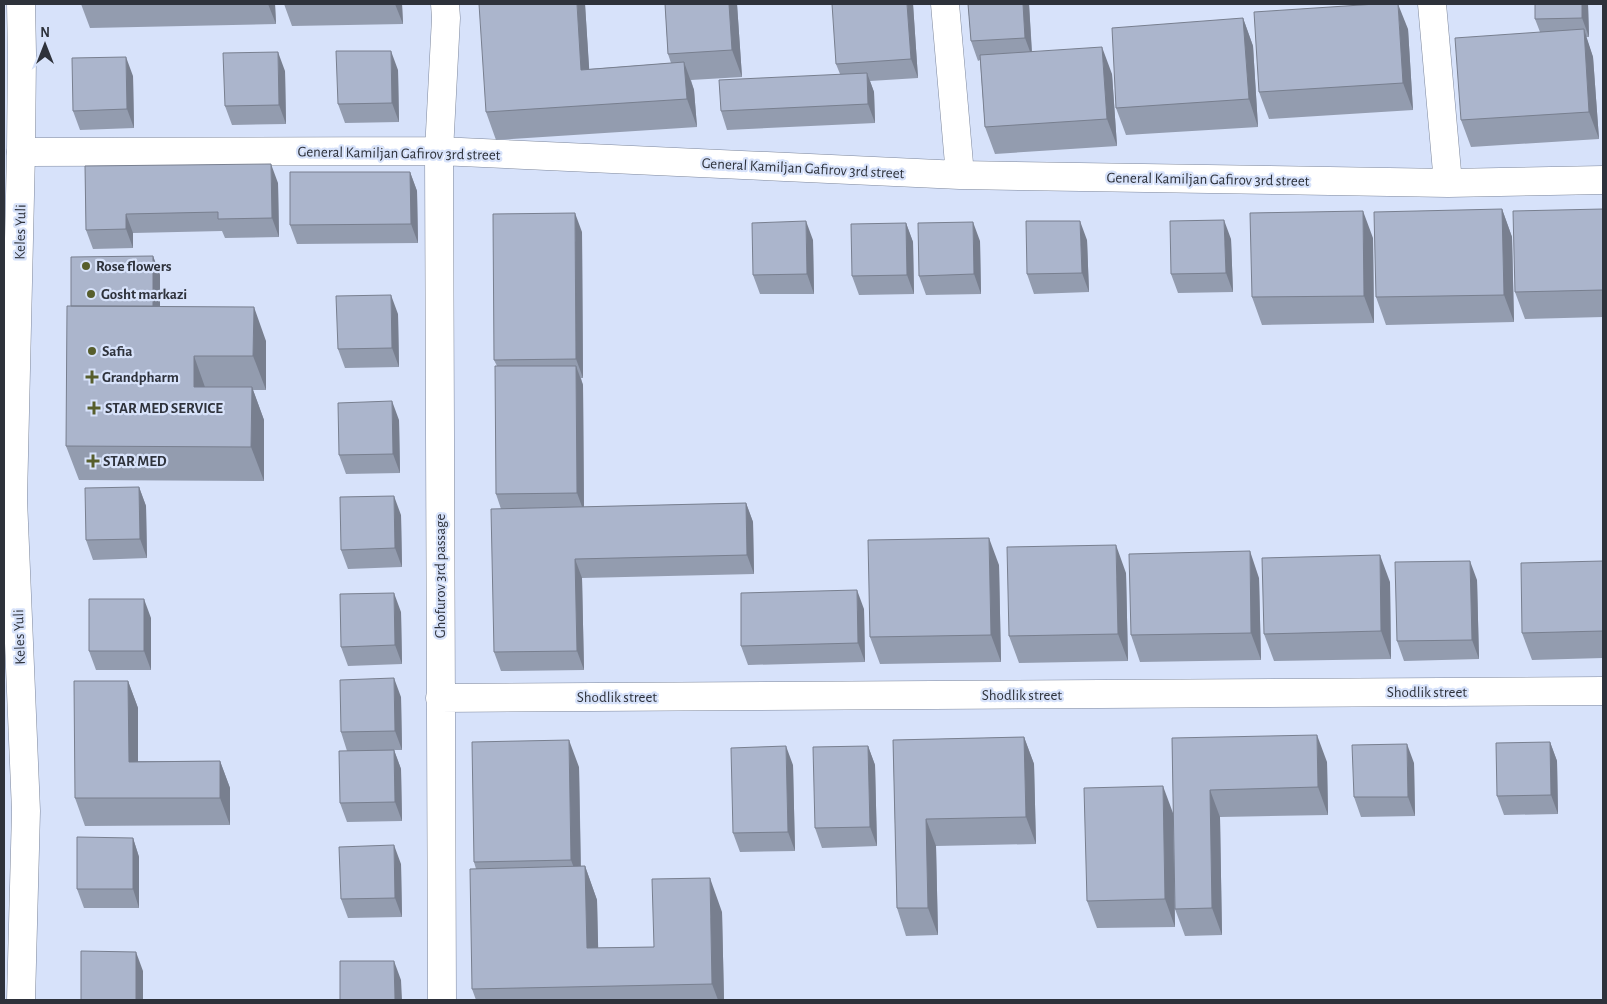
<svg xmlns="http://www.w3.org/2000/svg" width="1607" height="1004" viewBox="0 0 1607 1004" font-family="'Alegreya Sans',sans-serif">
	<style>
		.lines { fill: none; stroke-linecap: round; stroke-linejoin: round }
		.minor-casing { stroke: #7d879c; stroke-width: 29 }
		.major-casing { stroke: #7d879c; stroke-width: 29 }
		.minor { stroke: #fff; stroke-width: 28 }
		.major { stroke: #fff; stroke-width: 28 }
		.wall { fill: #939caf }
		.shaded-wall { fill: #787f8f }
		.building { fill: #abb5cc; stroke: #787f8f }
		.poi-dot { fill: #575e2c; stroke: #d7e2fa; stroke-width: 2 }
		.labels { text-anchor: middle; stroke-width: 4.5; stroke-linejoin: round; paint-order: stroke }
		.street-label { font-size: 15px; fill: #2e323b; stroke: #d7e2fa }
		.poi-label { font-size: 15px; font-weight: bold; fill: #2e323b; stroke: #d7e2fa; text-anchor: start }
	</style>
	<rect width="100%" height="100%" fill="#d7e2fa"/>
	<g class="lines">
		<defs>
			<path id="minor" d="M945 4 960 175
				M1432 4 1448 183
				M21 152 439 151 960 175 1448 183 1603 180
				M440 698 1603 691
				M442 1000 439 151 446 18 445 4"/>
			<path id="major" d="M21 1000 26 811 13 499 21 152 22 54 21 4"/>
		</defs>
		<use href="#minor" class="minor-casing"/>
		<use href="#major" class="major-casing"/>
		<use href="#minor" class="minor"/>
		<use href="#major" class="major"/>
	</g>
	<path class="wall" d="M81 4H275L276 24 90 28Z
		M284 4H402L403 24 292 26Z
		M585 4 589 69 671 63 668 54 665 4H737L742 77 691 80 694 90 697 127 496 140 486 112Z
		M913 4 918 78 870 81 874 92 875 123 727 130 721 111 840 74 836 64Z
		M968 4H1029L1032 51 1112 74 1117 146 995 154 985 127 980 60 978 61 971 41Z
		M1535 4H1588L1589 37H1586L1593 57 1599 139 1471 147 1461 120 1540 32 1535 19Z
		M1243 18 1253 46 1258 127 1126 135 1116 108Z
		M1408 29 1413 110 1269 119 1259 92Z
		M398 70 399 122 345 123 338 104Z
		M285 71 286 124 232 125 225 106Z
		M133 76 134 128 80 130 73 111Z
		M85 166 278 183 279 237 225 238 222 231 133 233V248L93 249 86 230Z
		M410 172 417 191 418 243 297 244 290 225Z
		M1502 209 1512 237 1514 322 1386 325 1376 297Z
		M1603 209V317L1525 319 1515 292Z
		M906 223 913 242 914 294 859 295 852 276Z
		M582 232 583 378H581L583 385 584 507 746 503 753 522 754 574 582 578 584 670 501 671 494 652 501 509 496 494 497 366 494 360Z
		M1373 238 1374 323 1262 325 1252 297Z
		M1231 239 1233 292 1178 293 1171 274Z
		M813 240 814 294H760L753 275Z
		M1087 240 1089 292 1034 294 1027 274Z
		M980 241 981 294 926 295 919 276Z
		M153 256 160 275V306L266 341V390H253L264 420V481L79 480 66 446 71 306Z
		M398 314 399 367 345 368 338 349Z
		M399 420 400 473 346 474 339 455Z
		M139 487 146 506 147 558 93 560 86 540Z
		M401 515 402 567 348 569 341 550Z
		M1603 561V658L1532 660 1522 633Z
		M999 565 1001 662 880 664 870 637Z
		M1126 573 1128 661 1019 663 1009 636Z
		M1259 578 1261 660 1140 662 1131 635Z
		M1477 580 1479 659 1404 661 1397 641Z
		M1390 582 1391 659 1274 661 1264 634Z
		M864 609 865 662 748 665 741 646Z
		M401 612 402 664 348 666 341 647Z
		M151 618V670H96L89 651Z
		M128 681 138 708V761H220L230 788V825L85 826 75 798Z
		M401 697 402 750H394L401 769 402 821 347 822 340 803 347 751 341 732Z
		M1024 737 1034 764 1036 844 936 846 938 935 906 936 897 908 893 740Z
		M1172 738 1327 762 1328 815 1220 817 1222 935 1185 936 1175 909Z
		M1550 742 1557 761 1558 814 1504 815 1497 796Z
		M868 746 875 765 877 846 822 848 815 828Z
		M1414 763 1415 816 1361 817 1354 797Z
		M793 765 795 851 740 852 733 833Z
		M579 767 581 866H585L597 900 598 948 654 947 722 912 724 1000H476L472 989 476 869 474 862Z
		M1173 813 1175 927 1097 928 1087 901Z
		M133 838 139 857V908H84L77 889Z
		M401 864 402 917 348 918 341 899Z"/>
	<path class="shaded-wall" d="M268 4H275L276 24Z
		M395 4H402L403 24Z
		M577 4H585L591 97 581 70Z
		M729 4H737L742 77 732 50Z
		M907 4H913L918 78 911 59Z
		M1023 4H1029L1032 57 1025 38Z
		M1398 4 1408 29 1413 110 1403 83Z
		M1582 4H1588L1589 37 1582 18Z
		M1243 18 1253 46 1258 127 1249 99Z
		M1584 29 1593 57 1599 139 1589 112Z
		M1102 47 1112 74 1117 146 1107 119Z
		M391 51 398 70 399 122 392 103Z
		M278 52 285 71 286 124 279 105Z
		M126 57 133 76 134 128 127 109Z
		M684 62 694 90 697 127 687 99Z
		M867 73 874 92 875 123 868 104Z
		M271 164 278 183 279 237 272 218Z
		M410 172 417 191 418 243 411 224Z
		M1502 209 1512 237 1514 322 1504 295Z
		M1363 211 1373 238 1374 323 1364 296Z
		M575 213 582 232 583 378 576 359Z
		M126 214 133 233V248L126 229Z
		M1224 220 1231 239 1233 292 1226 273Z
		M806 221 813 240 814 294 807 274Z
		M1080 221 1087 240 1089 292 1082 273Z
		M973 222 980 241 981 294 974 274Z
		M906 223 913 242 914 294 907 275Z
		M153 256 160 275V328L153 309Z
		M391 295 398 314 399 367 392 348Z
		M254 307 266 341V390L253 356Z
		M194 356 206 390 194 387Z
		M576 366 583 385 584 512 577 493Z
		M252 387 264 420V481L251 447Z
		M392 401 399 420 400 473 393 454Z
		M139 487 146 506 147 558 140 539Z
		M394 496 401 515 402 567 395 548Z
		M746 503 753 522 754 574 747 555Z
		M989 538 999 565 1001 662 991 635Z
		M1116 545 1126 573 1128 661 1118 634Z
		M1250 551 1259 578 1261 660 1251 633Z
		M1380 555 1390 582 1391 659 1381 631Z
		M575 559 582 578 584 670 577 651Z
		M1470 561 1477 580 1479 659 1472 640Z
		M857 590 864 609 865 662 858 643Z
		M394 593 401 612 402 664 395 645Z
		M144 599 151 618V670L144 651Z
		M394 678 401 697 402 750 395 731Z
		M128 681 138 708V789L129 762Z
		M1317 735 1327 762 1328 815 1318 787Z
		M1024 737 1034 764 1036 844 1026 817Z
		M569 740 579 767 581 887 571 860Z
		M1550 742 1557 761 1558 814 1551 795Z
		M1407 744 1414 763 1415 816 1408 797Z
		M786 746 793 765 795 851 788 832Z
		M868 746 875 765 877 846 870 827Z
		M394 750 401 769 402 821 395 802Z
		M220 761 230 788V825L220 798Z
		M1163 786 1173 813 1175 927 1165 899Z
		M1210 790 1220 817 1222 935 1212 908Z
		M926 819 936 846 938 935 928 908Z
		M133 838 139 857V908L133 889Z
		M394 845 401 864 402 917 395 898Z
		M585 866 597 900 599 982 587 948Z
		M710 878 722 912 724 1000H718L712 984Z
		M136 952 143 971V1000H136Z
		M394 961 401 980 402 1000H395Z"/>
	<path class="building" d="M479 4H577L581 70 684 62 687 99 486 112Z
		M665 4H729L732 50 668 54Z
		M832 4H907L911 59 836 64Z
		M968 4H1023L1025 38 971 41Z
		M1376 4H1398L1403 83 1259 92 1254 12Z
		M1535 4H1582V18L1535 19Z
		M1243 18 1249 99 1116 108 1112 28Z
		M1584 29 1589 112 1461 120 1455 38Z
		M1102 47 1107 119 985 127 980 55Z
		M336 51H391L392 103 338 104Z
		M278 52 279 105 225 106 223 53Z
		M126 57 127 109 73 111 72 58Z
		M867 73 868 104 721 111 719 80Z
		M271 164 272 218 218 219V212L126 214V229L86 230 85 166Z
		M290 172H410L411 224 290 225Z
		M1502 209 1504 295 1376 297 1374 212Z
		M1603 209V290L1515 292 1513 211Z
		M1363 211 1364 296 1252 297 1250 213Z
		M575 213 576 359 494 360 493 214Z
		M1224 220 1226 273 1171 274 1170 221Z
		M806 221 807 274 753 275 752 223Z
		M1026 221H1080L1082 273 1027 274Z
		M973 222 974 274 919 276 918 223Z
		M906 223 907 275 852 276 851 224Z
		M153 256V306H71V257Z
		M391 295 392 348 338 349 336 296Z
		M67 306 254 307 253 356H194V387H252L251 447 66 446Z
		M495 366H576L577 493 496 494Z
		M392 401 393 454 339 455 338 403Z
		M139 487 140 539 86 540 85 488Z
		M394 496 395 548 341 550 340 497Z
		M746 503 747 555 575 559 577 651 494 652 491 509Z
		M989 538 991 635 870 637 868 540Z
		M1116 545 1118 634 1009 636 1007 547Z
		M1250 551 1251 633 1131 635 1129 554Z
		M1380 555 1381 631 1264 634 1262 558Z
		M1470 561 1472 640 1397 641 1395 562Z
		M1603 561V631L1522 633 1521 563Z
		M857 590 858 643 741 646V593Z
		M394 593 395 645 341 647 340 594Z
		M89 599H144V651H89Z
		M394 678 395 731 341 732 340 680Z
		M74 681H128L129 762 220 761V798H75Z
		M1317 735 1318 787 1210 790 1212 908 1175 909 1172 738Z
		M1024 737 1026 817 926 819 928 908H897L893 740Z
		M569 740 571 860 474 862 472 742Z
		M1550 742 1551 795 1497 796 1496 743Z
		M1407 744 1408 797H1354L1352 745Z
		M786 746 788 832 733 833 731 748Z
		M868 746 870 827 815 828 813 747Z
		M394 750 395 802 340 803 339 751Z
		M1163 786 1165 899 1087 901 1084 788Z
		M77 837 133 838V889H77Z
		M394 845 395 898 341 899 339 847Z
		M585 866 587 948 654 947 652 879 710 878 712 984 472 989 470 869Z
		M81 951 136 952V1000H81Z
		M340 961H394L395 1000H340Z"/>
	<g class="poi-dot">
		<circle cx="86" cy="266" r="5"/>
		<circle cx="91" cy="294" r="5"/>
		<circle cx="92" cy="351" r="5"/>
		<path d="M89.5 369.5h5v5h5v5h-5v5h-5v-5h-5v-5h5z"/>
		<path d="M91.5 400.5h5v5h5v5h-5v5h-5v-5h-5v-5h5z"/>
		<path d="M90.5 453.5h5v5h5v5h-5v5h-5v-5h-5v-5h5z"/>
	</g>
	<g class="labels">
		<g class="street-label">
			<text transform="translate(399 153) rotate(1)" y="5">General Kamiljan Gafirov 3rd street</text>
			<text transform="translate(803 168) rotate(3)" y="5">General Kamiljan Gafirov 3rd street</text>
			<text transform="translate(1208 179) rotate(1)" y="5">General Kamiljan Gafirov 3rd street</text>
			<text transform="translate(20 232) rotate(-89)" y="5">Keles Yuli</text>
			<text transform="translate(440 576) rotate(-90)" y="5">Ghofurov 3rd passage</text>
			<text transform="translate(19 637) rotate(-92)" y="5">Keles Yuli</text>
			<text x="1427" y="697">Shodlik street</text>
			<text x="1022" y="700">Shodlik street</text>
			<text x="617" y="702">Shodlik street</text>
		</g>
		<g class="poi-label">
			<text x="96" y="271">Rose flowers</text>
			<text x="101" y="299">Gosht markazi</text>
			<text x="102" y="356">Safia</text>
			<text x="102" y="382">Grandpharm</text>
			<text x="105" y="413">STAR MED SERVICE</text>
			<text x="103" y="466">STAR MED</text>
		</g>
	</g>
	<rect width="1607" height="1004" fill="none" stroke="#2e323b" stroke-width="10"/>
	<g transform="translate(45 45)" stroke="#d7e2fa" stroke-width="4" paint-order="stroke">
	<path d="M0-4L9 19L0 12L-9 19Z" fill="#2e323b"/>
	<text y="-8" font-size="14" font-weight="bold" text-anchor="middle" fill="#2e323b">N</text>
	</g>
</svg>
